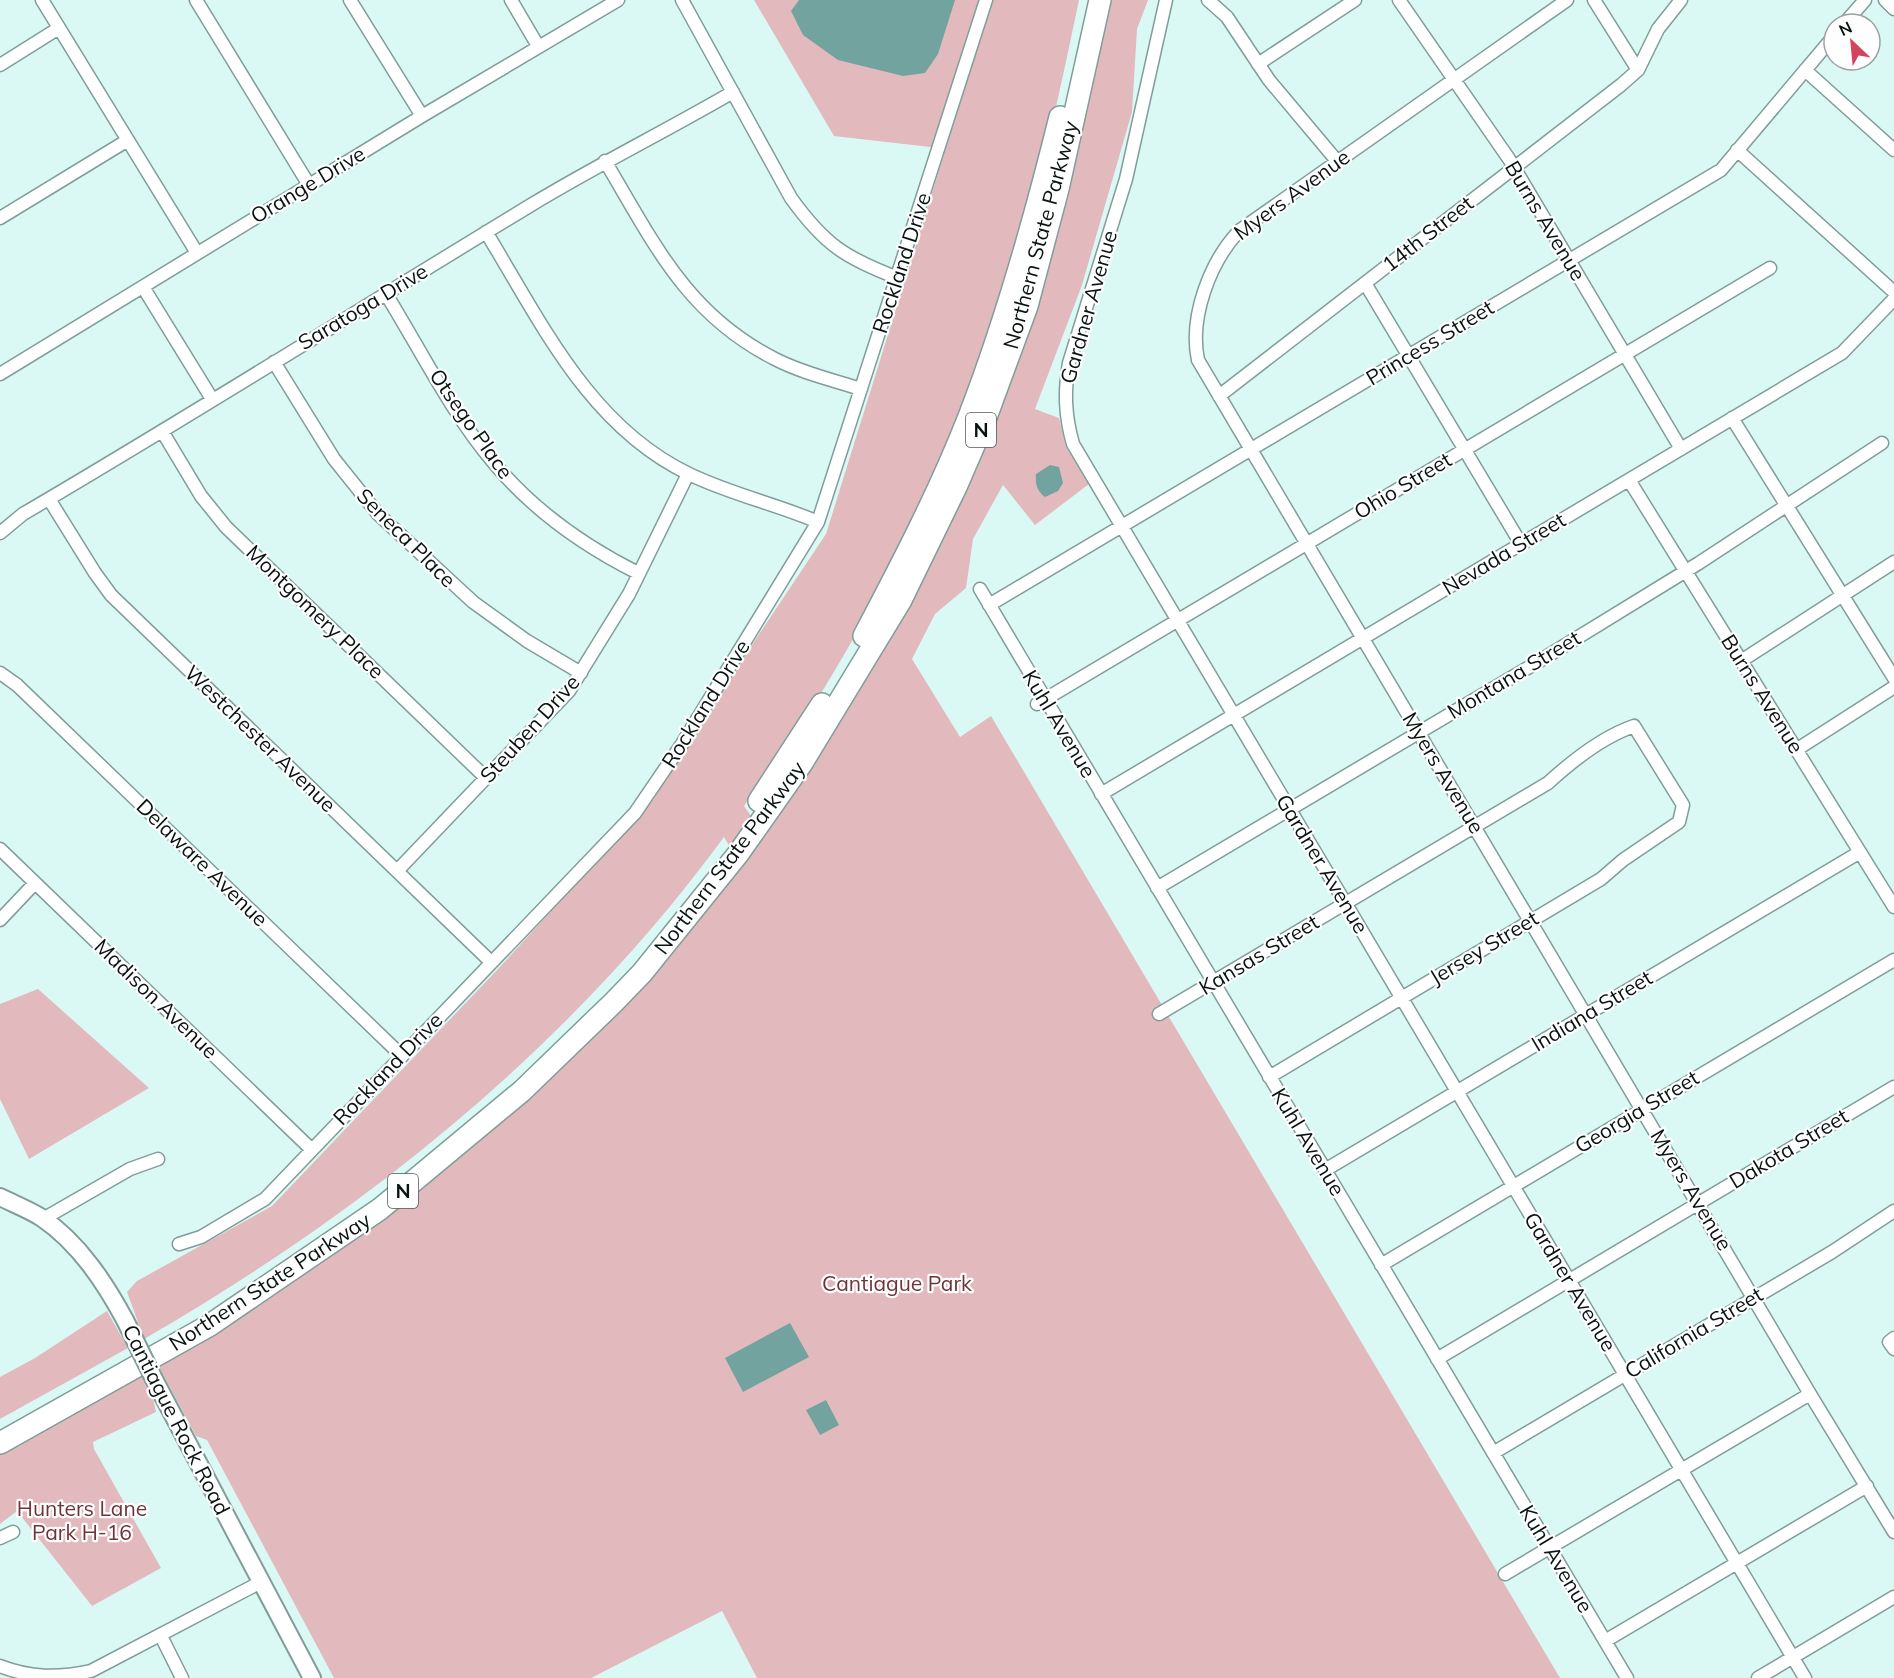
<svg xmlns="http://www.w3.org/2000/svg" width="1894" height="1678" viewBox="0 0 1894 1678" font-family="Mulish,sans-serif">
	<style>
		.green { fill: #e2babd }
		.water { fill: #72a39e }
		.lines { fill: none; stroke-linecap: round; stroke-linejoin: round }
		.minor-casing { stroke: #809d9a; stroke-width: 15 }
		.secondary-casing { stroke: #809d9a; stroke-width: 20 }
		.motorway-casing { stroke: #809d9a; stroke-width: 24 }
		.minor { stroke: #fff; stroke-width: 12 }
		.secondary { stroke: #fff; stroke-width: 16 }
		.motorway { stroke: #fff; stroke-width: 21 }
		.secondary-bridge-casing { stroke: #809d9a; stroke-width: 20; stroke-linecap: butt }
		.secondary-bridge { stroke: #fff; stroke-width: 16 }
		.labels { text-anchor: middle; stroke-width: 4.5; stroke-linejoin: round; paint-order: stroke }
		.shield { fill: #fefefe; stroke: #525a59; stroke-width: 1.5 }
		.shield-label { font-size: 20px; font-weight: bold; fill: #081312 }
		.street-label { font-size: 21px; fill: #081312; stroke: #fefefe }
		.park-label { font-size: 21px; fill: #6e343b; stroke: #fefefe }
	</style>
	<rect width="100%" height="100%" fill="#daf9f5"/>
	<path class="green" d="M754 0H986L939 148 834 136Z
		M992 0H1079C1054 120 1028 239 986 355 938 490 870 618 793 738L783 746 744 806 763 833 884 640 981 444 1020 342 1056 224 1107 0H1148L1137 29 1132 112 1082 285 1035 409 1059 418 1066 447 1089 484 1035 525 1003 485 973 539 966 588 935 614 912 659 960 737 991 716 1560 1678H757L722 1611 591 1678H334L207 1440 196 1436 157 1363C259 1302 362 1239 454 1162 536 1094 612 1015 682 934 701 911 722 888 740 864L724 837C573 1044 365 1212 144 1339L127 1292 137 1281 272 1206 498 969 653 800 695 730 826 534Z
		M38 989 149 1088 29 1159 0 1099V1004Z
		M107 1311 128 1348 0 1419V1377L35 1358Z
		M140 1372 153 1398 156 1412 93 1442 94 1449 161 1568 92 1606 17 1511 0 1524V1450Z"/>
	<path class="water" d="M799 0H955L938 54 925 73 903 76 838 60 803 35 791 11Z
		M1050 465 1059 467 1063 483 1058 491 1045 497C1037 491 1035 484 1036 474Z
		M790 1323 809 1357 743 1392 725 1358Z
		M826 1400 839 1425 820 1435 806 1410Z"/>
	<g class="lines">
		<defs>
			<path id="minor" d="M42 0 197 253
				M196 0 309 185
				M350 0 422 116
				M511 0 538 46
				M682 0 791 198C824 244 845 258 898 278
				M1166 0 1126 179 1069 363C1064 392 1065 416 1073 444L1805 1678
				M1208 0 1227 17 1269 80 1337 161
				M1399 0 1509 159 1681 449
				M1567 0 1239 231C1210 262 1189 317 1198 360L1810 1394 1894 1532
				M1594 0 1638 70
				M1885 0 1894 9
				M1844 24 1865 0
				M1258 64 1355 0
				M0 65 59 28
				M1805 70 1894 150
				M1737 150 1894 292
				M605 161C654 243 686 314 775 359 802 373 833 380 861 389
				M0 218 128 140
				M486 232C541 322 589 426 689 474 730 494 776 504 818 522
				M1365 283 1521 544
				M143 287 212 399
				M386 294C420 349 452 414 494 463 534 511 582 545 638 573
				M274 362 334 459 378 514 473 602 527 641 581 673
				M0 374 422 116 618 0
				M1219 396 1621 85 1638 70 1658 29 1681 0
				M1732 418 1894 678
				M162 431 201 496 226 527 486 778
				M1629 480 1894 907
				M49 499 95 573 111 595 491 962
				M0 533 23 514C194 414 361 308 531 205 597 165 666 131 733 92
				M980 589 1627 1678
				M989 605 1721 170 1834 36
				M1741 661 1894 562
				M0 673 17 685 402 1056
				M1037 704 1770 268
				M1796 750 1894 687
				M1101 794 1842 353 1894 299
				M0 849 311 1149
				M397 871 569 691 629 594 688 474
				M1157 888 1541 660 1699 563 1882 443
				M0 920 35 883
				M1159 1014 1548 783C1572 761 1602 737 1634 726L1683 805 1679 822 1623 860 1601 879 1269 1077
				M1325 1170 1860 852
				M43 1219 130 1169 158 1159
				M179 1244 201 1237 265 1199 635 813 682 744 818 522 986 0
				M1381 1265 1894 960
				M1894 1338 1889 1342 1894 1349
				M1437 1359 1894 1087
				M1493 1453 1832 1252 1894 1211
				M0 1538 13 1532
				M1505 1574 1810 1394
				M161 1636 182 1678
				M1605 1641 1867 1486
				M0 1666C31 1678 58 1678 91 1671L261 1582
				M1758 1678 1894 1597"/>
			<path id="secondary" d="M0 1197C14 1204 30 1210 42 1218 79 1243 105 1283 125 1320
				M154 1379 312 1678"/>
			<path id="motorway" d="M864 636C902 564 940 491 970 414 1007 318 1035 218 1060 117
				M759 801 822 704
				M0 1443 210 1325 380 1209 522 1091 614 1002 642 973 738 854 802 763 901 600 956 487 985 420 1027 306 1058 189 1100 0"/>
		</defs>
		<use href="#minor" class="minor-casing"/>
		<use href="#secondary" class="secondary-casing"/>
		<use href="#motorway" class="motorway-casing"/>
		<use href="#minor" class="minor"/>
		<use href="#secondary" class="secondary"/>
		<use href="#motorway" class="motorway"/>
		<defs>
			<path id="secondary-bridge" d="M125 1320 154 1379"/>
		</defs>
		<use href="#secondary-bridge" class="secondary-bridge-casing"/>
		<use href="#secondary-bridge" class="secondary-bridge"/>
	</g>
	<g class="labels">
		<g class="shield">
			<rect x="966" y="413" width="30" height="34" rx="4.5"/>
			<rect x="388" y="1174" width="30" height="34" rx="4.5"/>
		</g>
		<g class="shield-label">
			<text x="981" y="437">N</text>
			<text x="403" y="1198">N</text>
		</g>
		<g class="street-label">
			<text transform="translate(308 185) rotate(-31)" y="7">Orange Drive</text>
			<text transform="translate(1292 195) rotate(-36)" y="7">Myers Avenue</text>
			<text transform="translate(1545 221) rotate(59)" y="7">Burns Avenue</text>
			<text transform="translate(1428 234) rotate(-38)" y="7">14th Street</text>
			<text transform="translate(1041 235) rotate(-75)" y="7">Northern State Parkway</text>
			<text transform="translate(902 263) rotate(-72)" y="7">Rockland Drive</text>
			<text transform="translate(363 307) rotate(-31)" y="7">Saratoga Drive</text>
			<text transform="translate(1089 307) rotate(-74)" y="7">Gardner Avenue</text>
			<text transform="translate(1430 343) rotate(-31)" y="7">Princess Street</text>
			<text transform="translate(471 424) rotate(55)" y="7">Otsego Place</text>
			<text transform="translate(1403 486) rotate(-31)" y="7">Ohio Street</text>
			<text transform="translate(406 538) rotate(45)" y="7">Seneca Place</text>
			<text transform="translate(1504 554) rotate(-31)" y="7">Nevada Street</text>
			<text transform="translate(315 612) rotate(44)" y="7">Montgomery Place</text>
			<text transform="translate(1514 675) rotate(-31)" y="7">Montana Street</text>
			<text transform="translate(1762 694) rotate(58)" y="7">Burns Avenue</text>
			<text transform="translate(706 704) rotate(-58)" y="7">Rockland Drive</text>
			<text transform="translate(1059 724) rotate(59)" y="7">Kuhl Avenue</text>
			<text transform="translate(530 729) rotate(-48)" y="7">Steuben Drive</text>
			<text transform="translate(260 739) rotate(44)" y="7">Westchester Avenue</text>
			<text transform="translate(1443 773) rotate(59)" y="7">Myers Avenue</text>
			<text transform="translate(730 858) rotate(-53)" y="7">Northern State Parkway</text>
			<text transform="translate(202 863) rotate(44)" y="7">Delaware Avenue</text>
			<text transform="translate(1322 864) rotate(59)" y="7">Gardner Avenue</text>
			<text transform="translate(1484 948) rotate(-31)" y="7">Jersey Street</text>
			<text transform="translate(1259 955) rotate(-31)" y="7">Kansas Street</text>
			<text transform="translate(156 999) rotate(44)" y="7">Madison Avenue</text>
			<text transform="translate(1592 1011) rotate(-31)" y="7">Indiana Street</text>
			<text transform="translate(388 1069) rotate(-46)" y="7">Rockland Drive</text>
			<text transform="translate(1637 1112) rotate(-31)" y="7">Georgia Street</text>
			<text transform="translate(1308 1142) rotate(59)" y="7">Kuhl Avenue</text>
			<text transform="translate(1789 1149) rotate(-31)" y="7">Dakota Street</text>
			<text transform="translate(1691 1190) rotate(59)" y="7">Myers Avenue</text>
			<text transform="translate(270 1282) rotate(-33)" y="7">Northern State Parkway</text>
			<text transform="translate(1570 1282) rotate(59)" y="7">Gardner Avenue</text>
			<text transform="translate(1694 1333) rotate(-31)" y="7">California Street</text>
			<text transform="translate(176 1420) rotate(63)" y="7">Cantiague Rock Road</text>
			<text transform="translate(1556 1559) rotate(59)" y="7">Kuhl Avenue</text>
		</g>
		<g class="park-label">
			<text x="897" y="1291">Cantiague Park</text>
			<text x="82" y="1516">Hunters Lane<tspan x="82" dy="24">Park H-16</tspan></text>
		</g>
	</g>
	<g transform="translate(1852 42) rotate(334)"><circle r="28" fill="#fefefe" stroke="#9ca0a0" stroke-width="1.5"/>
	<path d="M0-4.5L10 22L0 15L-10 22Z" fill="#d3435e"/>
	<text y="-9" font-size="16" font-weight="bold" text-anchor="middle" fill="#081312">N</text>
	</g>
</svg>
